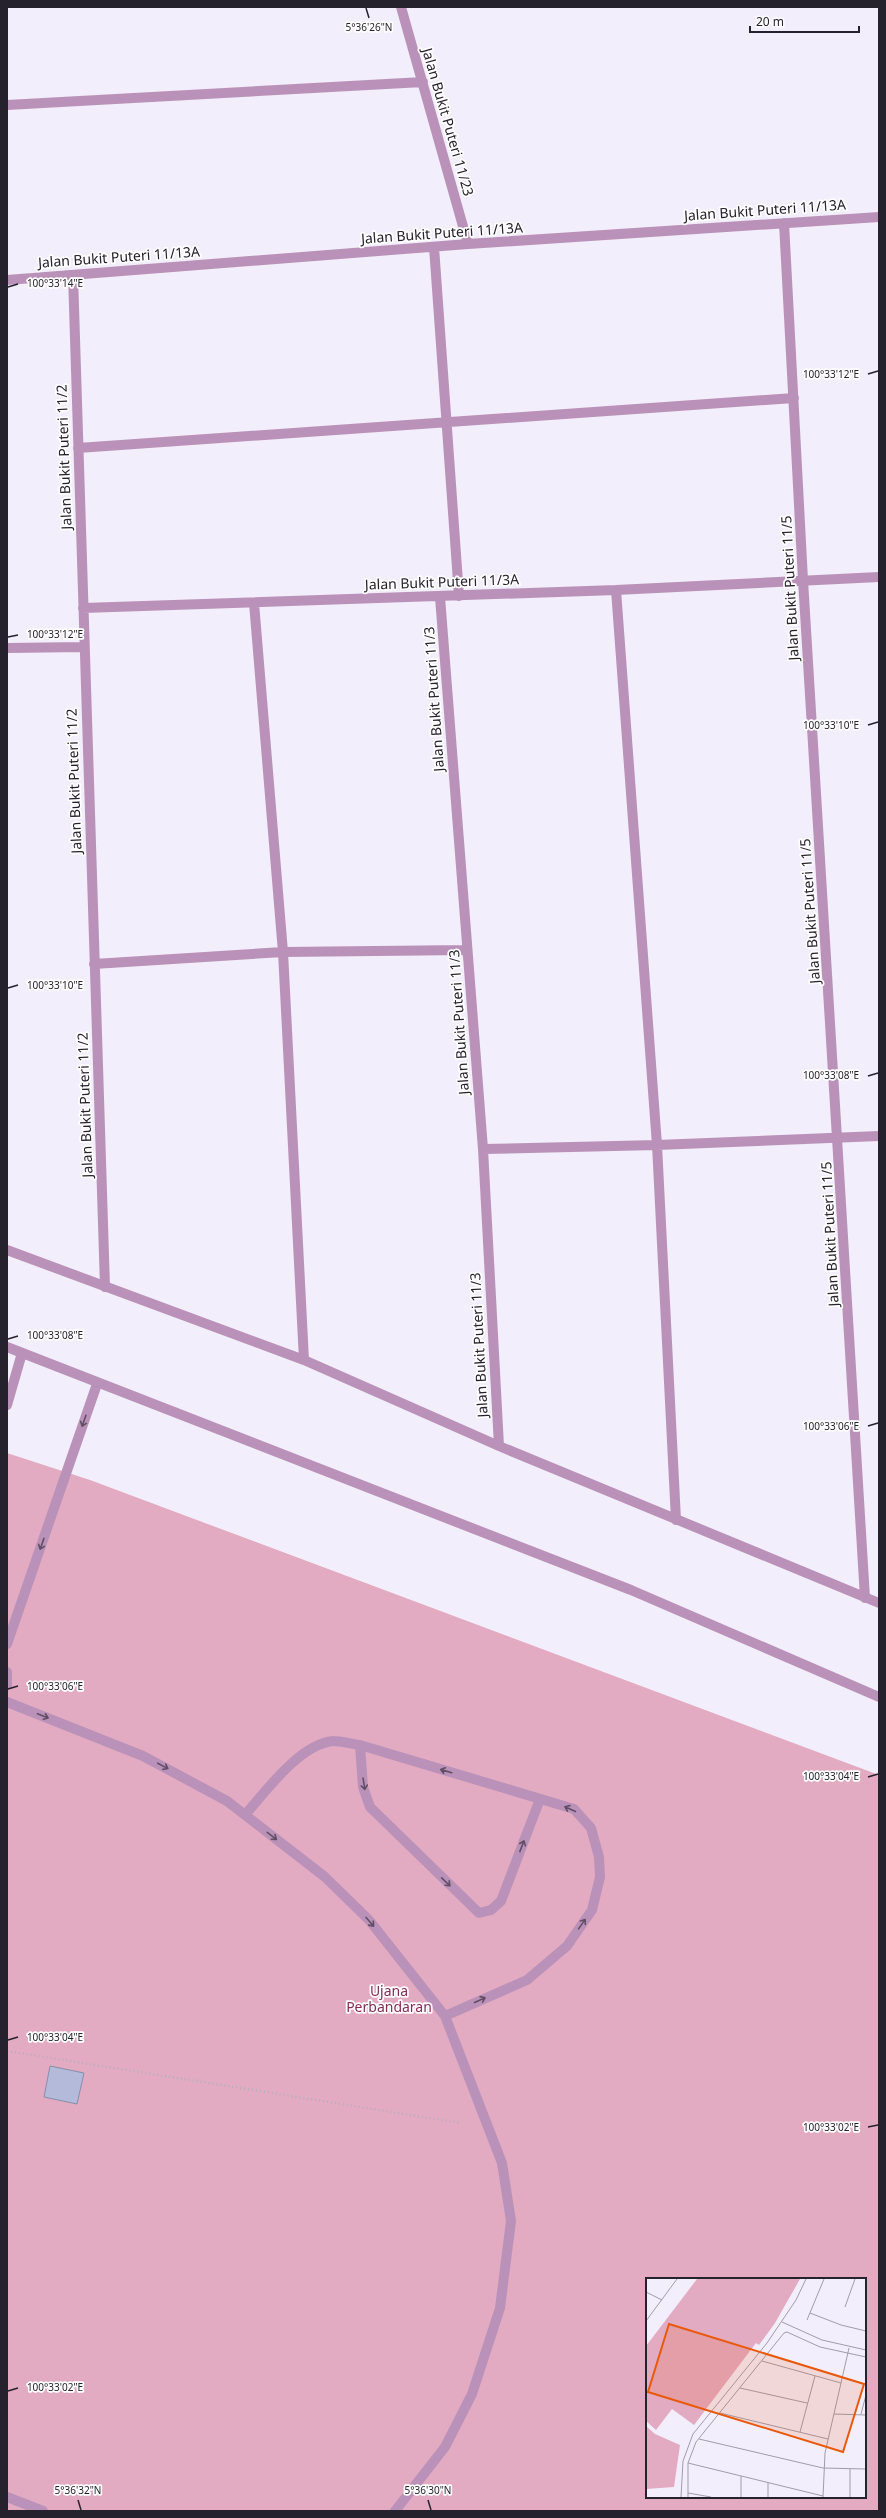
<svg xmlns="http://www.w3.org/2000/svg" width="886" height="2518" viewBox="0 0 886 2518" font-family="'Noto Sans',sans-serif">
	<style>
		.green { fill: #e3abc2; fill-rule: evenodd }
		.building { fill: #b4bbda; stroke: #878eab }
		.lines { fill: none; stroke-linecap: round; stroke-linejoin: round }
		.path { stroke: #b3afbb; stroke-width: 2.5; stroke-dasharray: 1 3; stroke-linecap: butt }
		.minor { stroke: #ba92b9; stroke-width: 10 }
		.oneway { stroke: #614e65 }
		.ticks { fill: none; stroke: #25212d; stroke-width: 1.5 }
		.labels { text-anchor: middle; stroke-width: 3.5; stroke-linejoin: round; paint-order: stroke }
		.street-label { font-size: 14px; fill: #25212d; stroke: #fff }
		.park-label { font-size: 14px; fill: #832c58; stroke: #fff }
		.inset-road { fill: none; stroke: #a19ca9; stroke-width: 1 }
		.view { fill: #e8590c; fill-opacity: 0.15; stroke: #e8590c; stroke-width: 2 }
		.inset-edge { fill: none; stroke: #25212d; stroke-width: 2 }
		.ticks-label { font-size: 10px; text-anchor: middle; fill: #25212d; stroke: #fff; stroke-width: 3.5; stroke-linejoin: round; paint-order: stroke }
	</style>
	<rect width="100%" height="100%" fill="#f3eefb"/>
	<path class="green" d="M7 1453 90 1480 879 1775V2511H7ZM647 2279H865V2497H647Z"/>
	<path class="building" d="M50 2066 84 2073 77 2104 44 2097Z"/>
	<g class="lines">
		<path class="path" d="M7 2051 461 2123"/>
		<path class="minor" d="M401 7 468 244
			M7 105 423 82
			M784 223 803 580 865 1598
			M434 247 459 596
			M73 275 105 1287
			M7 280 468 244 879 217
			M78 448 794 398
			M616 590 657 1145 676 1520
			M440 597 483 1149 499 1446
			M254 603 283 952 304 1360
			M83 608 616 590 879 577
			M7 648 84 647
			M94 964 283 952 467 950
			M483 1149 657 1145 879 1136
			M7 1250 304 1360 499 1446 879 1603
			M7 1347 631 1590 879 1697
			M7 1405 22 1353
			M7 1644 97 1384
			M7 1672V1685
			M7 1702 143 1756 227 1801 325 1877 369 1920 445 2016 502 2163 511 2221 500 2308 472 2394 445 2447 395 2511
			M360 1745 363 1787 370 1807 479 1913 491 1910 501 1901 540 1799
			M245 1815C266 1791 300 1744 333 1741 341 1741 352 1744 360 1745L574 1809 591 1828 599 1857 600 1877 592 1910 567 1946 527 1980 445 2016
			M7 2497 43 2511"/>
	</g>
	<defs><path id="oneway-shaft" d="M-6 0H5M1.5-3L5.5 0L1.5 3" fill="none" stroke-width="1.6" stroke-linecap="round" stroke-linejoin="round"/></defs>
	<g class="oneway">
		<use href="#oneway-shaft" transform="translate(84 1421) rotate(109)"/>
		<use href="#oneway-shaft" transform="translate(42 1544) rotate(109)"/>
		<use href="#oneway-shaft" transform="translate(43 1716) rotate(21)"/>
		<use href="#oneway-shaft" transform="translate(163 1766) rotate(28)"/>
		<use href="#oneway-shaft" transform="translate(446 1771) rotate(-164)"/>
		<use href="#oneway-shaft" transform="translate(364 1784) rotate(81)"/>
		<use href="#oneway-shaft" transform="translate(570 1809) rotate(-156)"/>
		<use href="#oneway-shaft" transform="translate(272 1836) rotate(38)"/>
		<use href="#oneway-shaft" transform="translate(522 1846) rotate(-69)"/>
		<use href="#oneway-shaft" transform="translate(446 1882) rotate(44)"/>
		<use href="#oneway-shaft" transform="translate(370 1922) rotate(49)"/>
		<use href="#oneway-shaft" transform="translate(582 1924) rotate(-55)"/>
		<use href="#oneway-shaft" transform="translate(480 2000) rotate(-24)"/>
	</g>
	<path class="ticks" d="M366 8 369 18M8 287 18 284M868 374 878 371M8 637 18 635M868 725 878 722M8 988 18 985M868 1076 878 1073M8 1339 18 1336M868 1426 878 1423M8 1689 18 1686M868 1777 878 1774M8 2040 18 2037M868 2127 878 2125M8 2391 18 2388M78 2500 81 2510M428 2500 431 2510"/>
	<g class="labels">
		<g class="street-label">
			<text transform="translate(448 122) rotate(74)" y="5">Jalan Bukit Puteri 11/23</text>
			<text transform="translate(765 210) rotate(-4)" y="5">Jalan Bukit Puteri 11/13A</text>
			<text transform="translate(442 233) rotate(-4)" y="5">Jalan Bukit Puteri 11/13A</text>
			<text transform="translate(119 257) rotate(-4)" y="5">Jalan Bukit Puteri 11/13A</text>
			<text transform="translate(64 457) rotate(-92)" y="5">Jalan Bukit Puteri 11/2</text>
			<text transform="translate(442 582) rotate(-2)" y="5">Jalan Bukit Puteri 11/3A</text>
			<text transform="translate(790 588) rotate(-93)" y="5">Jalan Bukit Puteri 11/5</text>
			<text transform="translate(434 699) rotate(-94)" y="5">Jalan Bukit Puteri 11/3</text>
			<text transform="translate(74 781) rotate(-92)" y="5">Jalan Bukit Puteri 11/2</text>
			<text transform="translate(810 911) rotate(-94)" y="5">Jalan Bukit Puteri 11/5</text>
			<text transform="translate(459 1022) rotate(-94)" y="5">Jalan Bukit Puteri 11/3</text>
			<text transform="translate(85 1105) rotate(-92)" y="5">Jalan Bukit Puteri 11/2</text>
			<text transform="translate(830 1234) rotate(-93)" y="5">Jalan Bukit Puteri 11/5</text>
			<text transform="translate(479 1345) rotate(-93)" y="5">Jalan Bukit Puteri 11/3</text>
		</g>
		<g class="park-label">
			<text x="389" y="1996">Ujana<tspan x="389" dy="16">Perbandaran</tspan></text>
		</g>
	</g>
	<g transform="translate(646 2278)">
		<rect width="220" height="220" fill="#f3eefb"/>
		<path d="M51 1H154L129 45 113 67 110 65 48 147 26 131 10 152 0 143V68ZM0 148 9 156 34 167 28 209 0 211Z" fill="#e3abc2"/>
		<path class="inset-road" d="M0 14 16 22M199 29 209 1M164 35 195 47 220 53M161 42 178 1M0 43 31 1M136 44 176 62 220 72M116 83 195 105M94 110 161 125M74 135 182 161M188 136 220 137M215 136 220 117M154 154 169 98M53 161 177 190 220 191M42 185 177 218M122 205V219M42 215 65 219M35 219 37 183 47 156 121 65 150 22 160 1M42 219V185L50 164 138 55 141 54 174 69 220 79M95 219V198M177 219 179 175 203 70M204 219V191"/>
		<path class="view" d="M23 46 218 106 197 174 2 114Z"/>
		<rect width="220" height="220" class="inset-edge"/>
	</g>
	<g class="ticks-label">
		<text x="369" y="31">5°36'26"N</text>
		<text x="55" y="287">100°33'14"E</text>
		<text x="831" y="378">100°33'12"E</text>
		<text x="55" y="638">100°33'12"E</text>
		<text x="831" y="729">100°33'10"E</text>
		<text x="55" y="989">100°33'10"E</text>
		<text x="831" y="1079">100°33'08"E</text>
		<text x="55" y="1339">100°33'08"E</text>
		<text x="831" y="1430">100°33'06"E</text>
		<text x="55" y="1690">100°33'06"E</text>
		<text x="831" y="1780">100°33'04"E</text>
		<text x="55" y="2041">100°33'04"E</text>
		<text x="831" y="2131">100°33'02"E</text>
		<text x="55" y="2391">100°33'02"E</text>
		<text x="78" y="2494">5°36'32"N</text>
		<text x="428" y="2494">5°36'30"N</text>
	</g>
	<rect width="886" height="2518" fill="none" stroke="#25212d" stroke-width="16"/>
	<path d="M750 26v6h109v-6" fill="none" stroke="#25212d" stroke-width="2"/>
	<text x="756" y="26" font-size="12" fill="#25212d" stroke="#ffffff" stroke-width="3" paint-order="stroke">20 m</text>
</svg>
